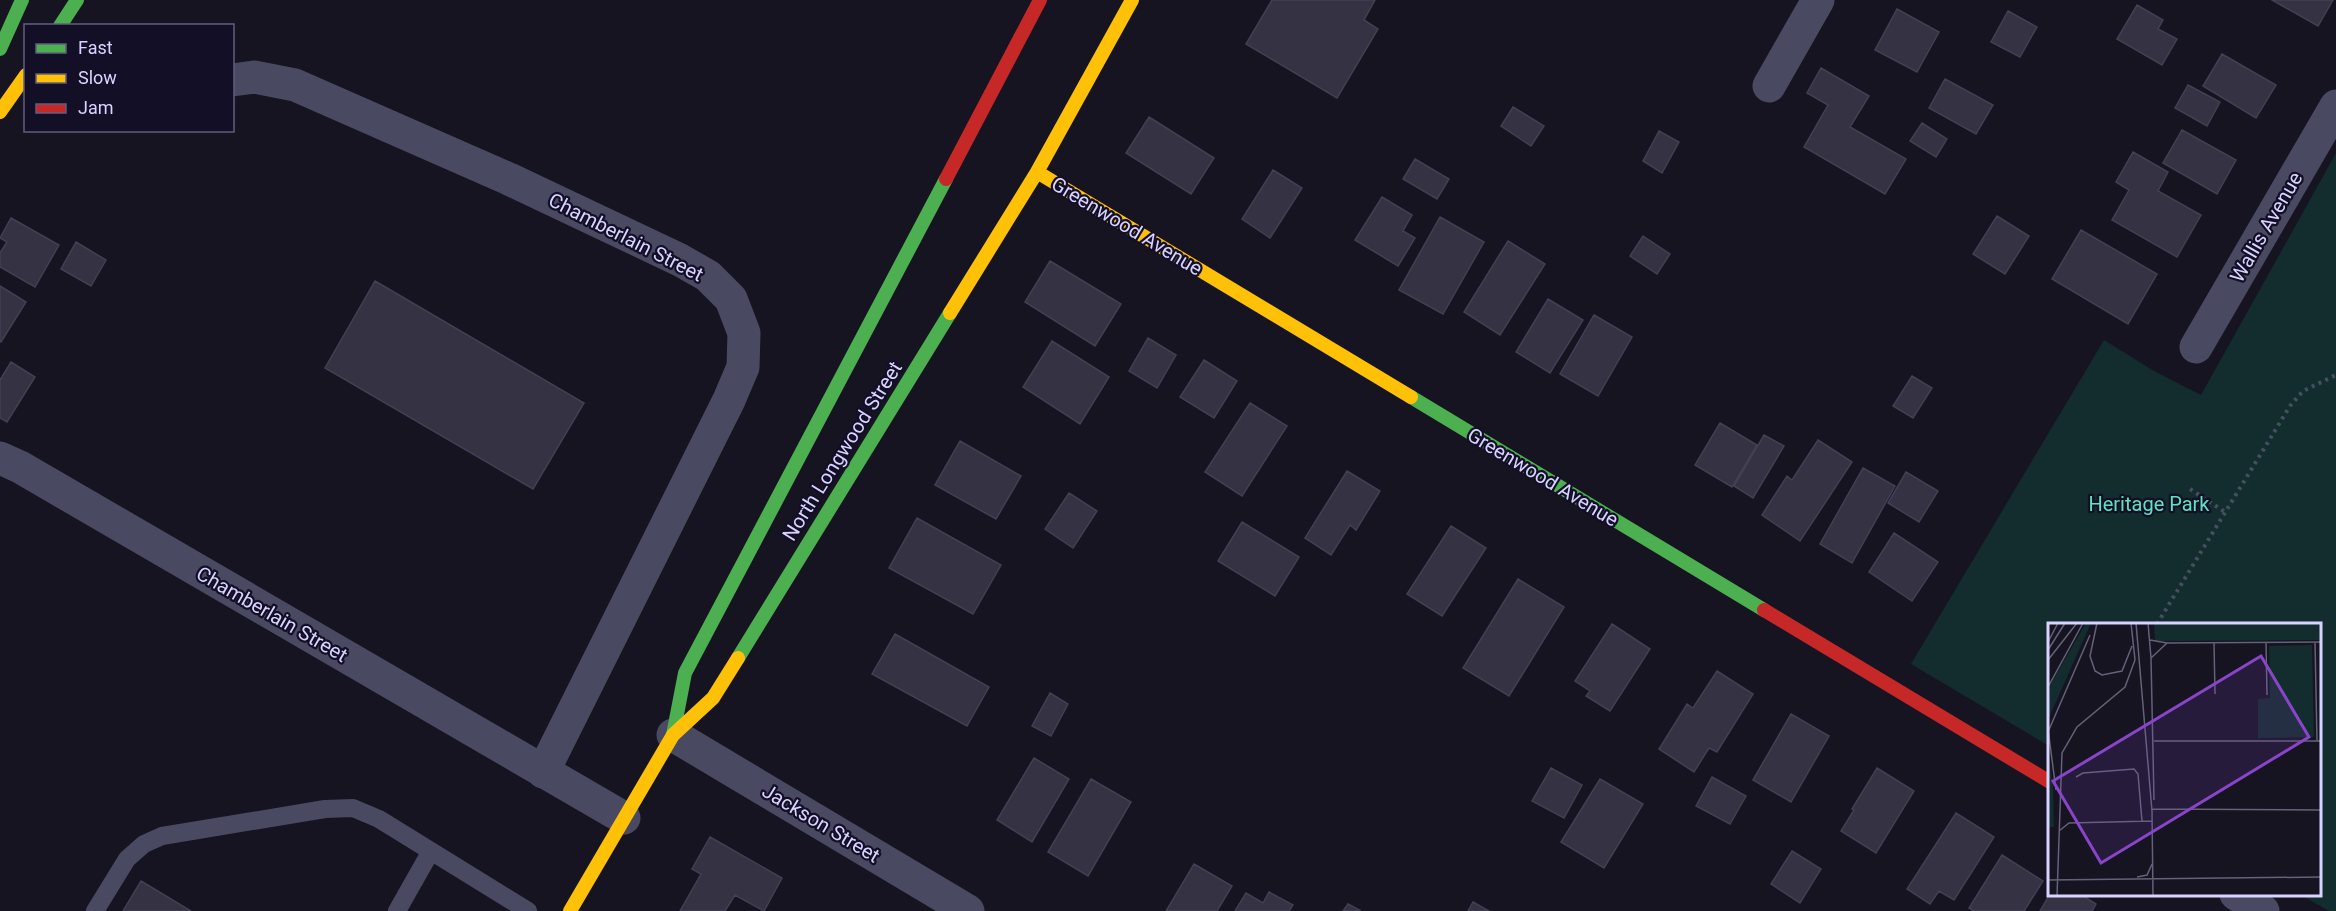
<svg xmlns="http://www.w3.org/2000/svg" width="2336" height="911" viewBox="0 0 2336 911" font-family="Roboto,sans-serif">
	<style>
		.green { fill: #132c2d }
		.building { fill: #343243; stroke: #433f54; stroke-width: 1.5 }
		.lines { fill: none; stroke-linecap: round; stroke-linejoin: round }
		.path { stroke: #44505f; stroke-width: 4; stroke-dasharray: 3 4.5; stroke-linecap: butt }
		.lane { stroke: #4a4962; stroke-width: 18 }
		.street { stroke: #4a4962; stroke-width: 33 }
		.fast { stroke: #4caf50; stroke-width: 14 }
		.slow { stroke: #ffc107; stroke-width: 14 }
		.jam { stroke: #c62828; stroke-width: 14 }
		.labels { text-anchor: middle; stroke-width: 4.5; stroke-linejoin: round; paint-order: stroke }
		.street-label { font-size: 20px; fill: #d9d4ff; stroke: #130f26 }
		.park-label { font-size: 20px; fill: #5fe0c0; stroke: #130f26 }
		.inset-road { fill: none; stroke: #64617a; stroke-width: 1.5 }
		.view { fill: #8945c9; fill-opacity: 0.15; stroke: #8945c9; stroke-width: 3 }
		.inset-edge { fill: none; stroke: #d9d4ff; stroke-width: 3 }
	</style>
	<rect width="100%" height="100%" fill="#161421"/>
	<path class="green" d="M2336 153V911H2329L2301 895 2320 894V624H2050L2049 746 1911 664 2104 340 2154 371 2201 395Z"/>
	<path class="building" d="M1272 0H1375L1364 20 1378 29 1337 98 1246 44Z
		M2272 0H2333L2318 26Z
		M2137 5 2163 20 2158 29 2177 39 2162 65 2117 39Z
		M1897 9 1939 32 1917 72 1875 50Z
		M2008 11 2037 27 2020 57 1991 42Z
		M2222 54 2276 85 2256 118 2203 86Z
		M1821 68 1869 96 1850 127 1906 159 1885 194 1804 147 1828 105 1807 93Z
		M1945 79 1993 105 1976 134 1929 108Z
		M2188 85 2220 102 2207 126 2175 108Z
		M1513 107 1544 126 1531 146 1501 126Z
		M1149 117 1214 158 1191 194 1126 153Z
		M1922 123 1947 139 1936 157 1910 141Z
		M2182 130 2236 160 2217 194 2163 163Z
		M1659 131 1679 142 1662 173 1643 161Z
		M2133 152 2168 172 2158 191 2201 215 2177 257 2112 220 2129 190 2116 182Z
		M1415 159 1449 179 1437 199 1403 179Z
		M1273 170 1302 188 1270 238 1242 219Z
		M1382 197 1412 215 1403 231 1415 238 1398 266 1355 240Z
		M1997 216 2029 236 2005 274 1973 254Z
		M1440 217 1484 242 1443 314 1399 290Z
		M11 218 59 245 35 287 0 267V253L7 242 0 238Z
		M2081 230 2157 274 2128 324 2052 279Z
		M1643 236 1670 254 1657 274 1630 256Z
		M1508 241 1545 264 1500 335 1464 312Z
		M76 242 106 260 91 286 61 269Z
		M1050 261 1121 304 1095 346 1025 302Z
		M375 281 584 403 533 489 325 368Z
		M0 286 26 302 1 342 0 341Z
		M1548 299 1583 320 1550 373 1516 352Z
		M1594 315 1632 337 1598 396 1560 374Z
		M1148 338 1176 355 1157 388 1129 371Z
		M1052 341 1109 377 1080 424 1023 387Z
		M1204 360 1237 381 1214 418 1180 397Z
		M11 362 35 377 7 422 0 418V380Z
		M1912 376 1932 388 1913 418 1893 406Z
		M1250 403 1287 426 1242 496 1205 472Z
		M1720 423 1757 445 1732 487 1695 465Z
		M1764 435 1784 446 1753 498 1734 486Z
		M1818 440 1852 462 1800 541 1762 515 1787 476 1792 480Z
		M960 441 1021 476 996 519 935 485Z
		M1863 468 1895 486 1852 563 1820 544Z
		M1347 471 1380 491 1356 530 1350 525 1331 555 1305 538Z
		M1906 472 1938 491 1919 522 1888 503Z
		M1069 493 1097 511 1073 548 1045 529Z
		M917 518 1001 565 973 614 889 568Z
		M1242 522 1299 557 1275 596 1218 561Z
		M1451 526 1486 548 1442 616 1407 594Z
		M1894 533 1938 562 1912 601 1869 572Z
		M1518 579 1564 607 1509 696 1463 668Z
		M1612 624 1650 649 1610 711 1586 696 1590 691 1575 681Z
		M895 634 989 687 967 726 872 674Z
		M1717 671 1753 694 1717 752 1709 748 1694 772 1659 749 1687 704 1693 708Z
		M1050 693 1068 704 1051 736 1032 726Z
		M1791 714 1829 736 1791 802 1753 780Z
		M1034 758 1069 779 1032 842 997 820Z
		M1551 768 1582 785 1564 818 1532 801Z
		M1877 768 1914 791 1876 853 1841 831 1854 810 1852 809Z
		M1712 777 1746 796 1730 824 1696 806Z
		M1091 779 1131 802 1088 876 1048 852Z
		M1600 779 1643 804 1604 868 1561 842Z
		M1956 813 1994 837 1954 900 1939 891 1930 904 1907 889Z
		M710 837 782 878 764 911 735 895 725 911H680L701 874 692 869Z
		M1792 851 1821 869 1800 903 1771 884Z
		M2002 855 2043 881 2024 911H1974L1969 908Z
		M1194 864 1232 886 1217 911H1166Z
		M141 881 191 911H123Z
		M1269 892 1293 905 1289 911H1235L1246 893 1263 903Z
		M2050 894H2080L2096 904 2092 911H2040Z
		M1473 902 1489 911H1468Z
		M1348 904 1361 911H1343Z"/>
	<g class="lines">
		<path class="path" d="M2190 489 2225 512
			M2157 624 2290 406 2303 391 2336 375"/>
		<path class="lane" d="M95 911 127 859 144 844 162 836 325 809 353 808 379 819 528 911
			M397 911 431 851"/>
		<path class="street" d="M232 80 254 77 295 85 509 179 680 260 708 276 731 299 744 333 743 367 729 400 543 772
			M1769 86 1818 0
			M2196 347 2336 106
			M0 458 20 467 624 818
			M673 735 968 911
			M2236 894 2263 911"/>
		<path class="fast" d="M60 26 77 0
			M0 49 22 0
			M1411 397 1764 610
			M738 658 950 313
			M673 735 685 673 946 179"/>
		<path class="slow" d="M0 112 26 75
			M1037 172 1411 397
			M950 313 1037 172 1132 0
			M570 911 673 735 713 698 738 658"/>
		<path class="jam" d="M946 179 1040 0
			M1764 610 2050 782"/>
	</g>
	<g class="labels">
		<g class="street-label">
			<text transform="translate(1127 226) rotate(31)" y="7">Greenwood Avenue</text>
			<text transform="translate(2266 227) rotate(-60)" y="7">Wallis Avenue</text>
			<text transform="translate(626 237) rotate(27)" y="7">Chamberlain Street</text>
			<text transform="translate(842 451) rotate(-58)" y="7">North Longwood Street</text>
			<text transform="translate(1543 477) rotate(31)" y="7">Greenwood Avenue</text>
			<text transform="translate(272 614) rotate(30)" y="7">Chamberlain Street</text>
			<text transform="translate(821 823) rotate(31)" y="7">Jackson Street</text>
		</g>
		<g class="park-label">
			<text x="2149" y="511">Heritage Park</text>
		</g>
	</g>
	<g transform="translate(2048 623)">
		<rect width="273" height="273" fill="#161421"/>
		<path d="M38 0H43L0 97 2 62ZM106 0H273V17L107 18ZM264 22 266 114 210 115V76L222 75 221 23ZM0 124 5 165 6 204H0Z" fill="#132c2d"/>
		<path class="inset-road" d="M49 0 42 33 47 48 54 52 74 48 84 23M88 0 104 188 105 273M100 0 103 35M102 17 119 20 273 19M0 19 10 0M218 19 219 72M267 19 269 118M166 20 167 71M0 27 17 0M0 37 29 0M0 64 35 0M0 106 8 167M0 109 42 12M106 118H273M28 154 35 150 86 146 90 151 94 198M106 177 103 35 119 20M104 186 273 187M11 208 21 200 104 198M89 254 99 252 104 241M0 257 273 254M9 273 14 130 29 104 77 64 87 37 83 0"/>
		<path class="view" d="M213 33 261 114 53 240 5 158Z"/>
		<rect width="273" height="273" class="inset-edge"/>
	</g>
	<rect x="24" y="24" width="210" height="108" fill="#130f26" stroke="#625e7d" stroke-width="1.5"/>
	<rect x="36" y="44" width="30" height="9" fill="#4caf50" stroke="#625e7d" stroke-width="1.5"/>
	<text x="78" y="54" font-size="18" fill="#d9d4ff">Fast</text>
	<rect x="36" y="74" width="30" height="9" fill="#ffc107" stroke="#625e7d" stroke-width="1.5"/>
	<text x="78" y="84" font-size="18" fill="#d9d4ff">Slow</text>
	<rect x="36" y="104" width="30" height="9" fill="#c62828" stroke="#625e7d" stroke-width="1.5"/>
	<text x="78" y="114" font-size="18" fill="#d9d4ff">Jam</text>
</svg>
